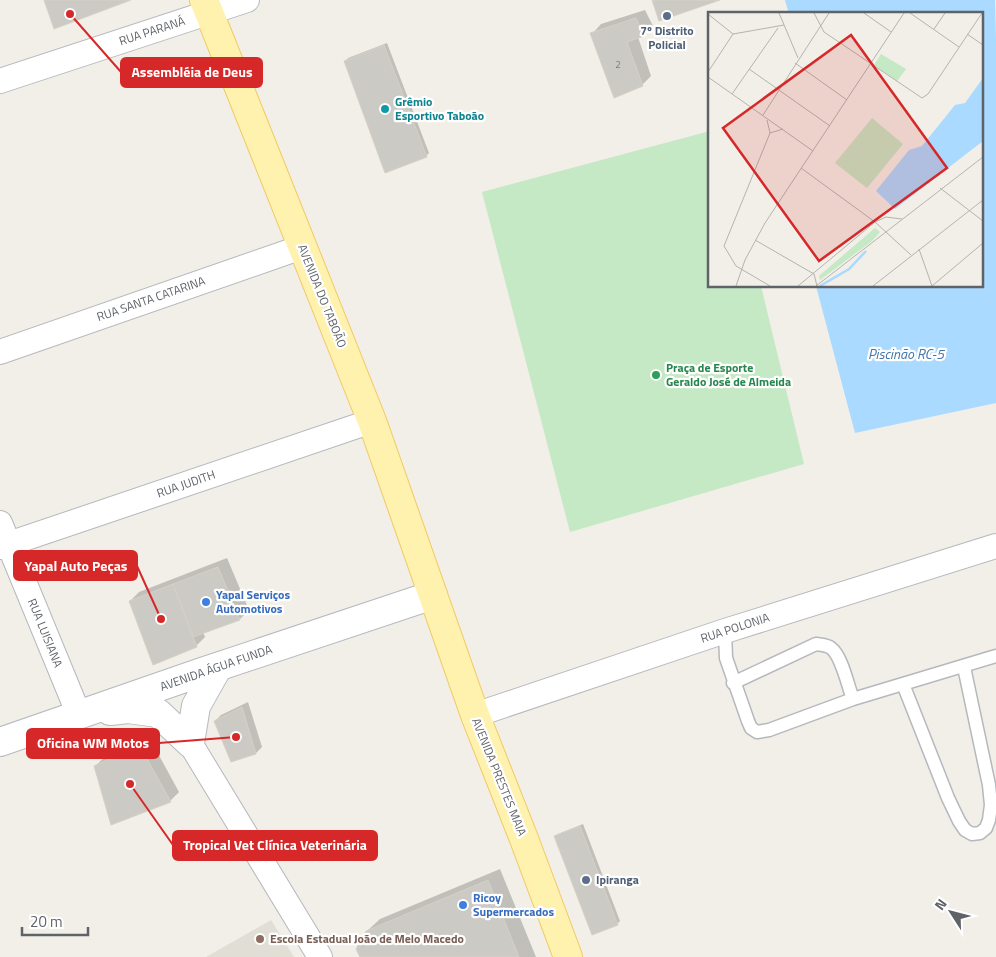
<svg xmlns="http://www.w3.org/2000/svg" width="996" height="957" viewBox="0 0 996 957" font-family="'Titillium Web',sans-serif">
	<style>
		.education { fill: #e1ded6 }
		.green { fill: #c5e8c5 }
		.water { fill: #aadaff }
		.shadow { fill: #0003 }
		.building { fill: #cccac5; stroke: #d6d1c6 }
		.lines { fill: none; stroke-linecap: round; stroke-linejoin: round }
		.lane-casing { stroke: #b5b8bc; stroke-width: 15 }
		.street-casing { stroke: #b5b8bc; stroke-width: 26 }
		.secondary-casing { stroke: #b6babf; stroke-width: 30 }
		.primary-casing { stroke: #f2c960; stroke-width: 30 }
		.lane { stroke: #fff; stroke-width: 12 }
		.street { stroke: #fff; stroke-width: 24 }
		.secondary { stroke: #fff; stroke-width: 28 }
		.primary { stroke: #fff2af; stroke-width: 28 }
		.service-dot { fill: #5c6f8a; stroke: #fff; stroke-width: 2 }
		.culture-dot { fill: #0f9aa8; stroke: #fff; stroke-width: 2 }
		.leisure-dot { fill: #2e9e5b; stroke: #fff; stroke-width: 2 }
		.shop-dot { fill: #3f7fe0; stroke: #fff; stroke-width: 2 }
		.education-dot { fill: #8d6e63; stroke: #fff; stroke-width: 2 }
		.labels { text-anchor: middle; stroke-width: 4.5; stroke-linejoin: round; paint-order: stroke }
		.number-label { font-size: 10px; fill: #7a7d7f }
		.street-label { font-size: 12px; fill: #5f6368; stroke: #fff }
		.service-label { font-size: 12px; font-weight: bold; fill: #4e5e75; stroke: #fff }
		.culture-label { font-size: 12px; font-weight: bold; fill: #0d838f; stroke: #fff; text-anchor: start }
		.leisure-label { font-size: 12px; font-weight: bold; fill: #27864d; stroke: #fff; text-anchor: start }
		.shop-label { font-size: 12px; font-weight: bold; fill: #366cbe; stroke: #fff; text-anchor: start }
		.education-label { font-size: 12px; font-weight: bold; fill: #785e54; stroke: #fff; text-anchor: start }
		.water-label { font-size: 14px; font-style: italic; fill: #4174aa; stroke: #fff }
		.inset-river { fill: none; stroke: #aadaff; stroke-width: 2.5 }
		.inset-road { fill: none; stroke: #b3b3b1; stroke-width: 1 }
		.view { fill: #d62828; fill-opacity: 0.15; stroke: #d62828; stroke-width: 2.5 }
		.inset-edge { fill: none; stroke: #5f6368; stroke-width: 2.5 }
		.leader { fill: none; stroke: #d62828; stroke-width: 2 }
		.callout-dot { fill: #d62828; stroke: #fff; stroke-width: 2 }
		.callout { fill: #d62828; stroke: #d62828; stroke-width: 2 }
		.callout-label { font-size: 14px; text-anchor: middle; font-weight: bold; fill: #fff }
	</style>
	<rect width="100%" height="100%" fill="#f1efe8"/>
	<path class="education" d="M271 920 294 957H206Z"/>
	<path class="green" d="M710 131V286H761L804 464 570 532 482 192Z"/>
	<path class="water" d="M785 0H995L996 39V403L855 433 816 286H982V14H789Z"/>
	<path class="shadow" d="M645 10 653 26 644 35 638 37 651 76 642 85 592 34 601 24Z
		M387 43 429 153 426 156 346 61 348 58Z
		M227 558 249 610 240 619 203 632 205 637 196 646 130 601 139 592Z
		M248 702 262 747 256 753 232 760 215 721 221 715Z
		M139 742 155 748 179 792 170 801 95 766 105 757Z
		M583 824 620 921 617 924 555 836 558 834Z
		M500 869 536 957H361L367 931 380 919Z"/>
	<path class="building" d="M44 0H131L54 29Z
		M652 0H720L659 21Z
		M636 18 644 36 627 42 643 86 614 98 590 33Z
		M384 45 427 157 385 173 344 61Z
		M218 567 240 620 193 637 173 584Z
		M173 584 197 647 153 665 129 601Z
		M242 707 256 754 231 762 214 721Z
		M129 750 146 757 171 802 111 825 94 766Z
		M580 826 618 925 592 935 554 836Z
		M488 880 519 957H360L356 949 366 931Z"/>
	<g class="lines">
		<defs>
			<path id="lane" d="M725 631 726 658 748 721 751 728 757 732 769 730 853 699 996 656
				M733 683 816 644C822 645 827 645 831 648 842 656 848 687 853 699
				M903 684 948 798 959 821 965 830 972 834 980 833 986 828 989 820 991 805 989 785 964 667"/>
			<path id="street" d="M0 81 247 0
				M0 352 302 247
				M0 523 79 715
				M0 547 372 421
				M475 715 725 631 996 546
				M190 743 320 957"/>
			<path id="secondary" d="M110 711 128 709 158 713 190 743
				M0 742 202 672 433 595
				M190 743 196 706 218 667"/>
			<path id="primary" d="M204 0 372 421 475 715 524 839 568 957"/>
		</defs>
		<use href="#lane" class="lane-casing"/>
		<use href="#street" class="street-casing"/>
		<use href="#secondary" class="secondary-casing"/>
		<use href="#primary" class="primary-casing"/>
		<use href="#lane" class="lane"/>
		<use href="#street" class="street"/>
		<use href="#secondary" class="secondary"/>
		<use href="#primary" class="primary"/>
	</g>
	<g class="service-dot">
		<circle cx="667" cy="16" r="5"/>
		<circle cx="586" cy="880" r="5"/>
	</g>
	<circle class="culture-dot" cx="385" cy="109" r="5"/>
	<circle class="leisure-dot" cx="656" cy="375" r="5"/>
	<g class="shop-dot">
		<circle cx="206" cy="602" r="5"/>
		<circle cx="463" cy="905" r="5"/>
	</g>
	<circle class="education-dot" cx="260" cy="939" r="5"/>
	<g class="labels">
		<g class="number-label">
			<text x="618" y="68">2</text>
		</g>
		<g class="street-label">
			<text transform="translate(152 31) rotate(-18)" y="4">RUA PARANÁ</text>
			<text transform="translate(322 296) rotate(68)" y="4">AVENIDA DO TABOÃO</text>
			<text transform="translate(151 299) rotate(-19)" y="4">RUA SANTA CATARINA</text>
			<text transform="translate(186 484) rotate(-19)" y="4">RUA JUDITH</text>
			<text transform="translate(735 628) rotate(-18)" y="4">RUA POLONIA</text>
			<text transform="translate(45 633) rotate(68)" y="4">RUA LUISIANA</text>
			<text transform="translate(216 668) rotate(-19)" y="4">AVENIDA ÁGUA FUNDA</text>
			<text transform="translate(499 777) rotate(68)" y="4">AVENIDA PRESTES MAIA</text>
		</g>
		<g class="service-label">
			<text x="667" y="35">7º Distrito<tspan x="667" dy="14">Policial</tspan></text>
			<text x="596" y="884" text-anchor="start">Ipiranga</text>
		</g>
		<g class="culture-label">
			<text x="395" y="106">Grêmio<tspan x="395" dy="14">Esportivo Taboão</tspan></text>
		</g>
		<g class="leisure-label">
			<text x="666" y="372">Praça de Esporte<tspan x="666" dy="14">Geraldo José de Almeida</tspan></text>
		</g>
		<g class="shop-label">
			<text x="216" y="599">Yapal Serviços<tspan x="216" dy="14">Automotivos</tspan></text>
			<text x="473" y="902">Ricoy<tspan x="473" dy="14">Supermercados</tspan></text>
		</g>
		<g class="education-label">
			<text x="270" y="943">Escola Estadual João de Melo Macedo</text>
		</g>
		<g class="water-label">
			<text x="906" y="359">Piscinão RC-5</text>
		</g>
	</g>
	<g transform="translate(708 12)">
		<rect width="275" height="275" fill="#f1efe8"/>
		<path d="M173 42 198 57 189 69 166 53ZM164 106 195 132 159 176 127 151ZM167 216 172 220 164 229 112 268 111 264Z" fill="#c5e8c5"/>
		<path d="M275 66V129L187 197 168 179 201 138 214 134 247 93 257 91Z" fill="#aadaff"/>
		<path class="inset-river" d="M112 274 141 257 158 239"/>
		<path class="inset-road" d="M71 1 90 46M106 1 116 20 214 86 220 82 274 1M156 1 183 20M202 1 251 35M0 2 25 22M226 17 237 1M259 22 275 33M87 51 139 88M41 57 122 114M0 60 25 22 76 13M0 65 105 139M24 82 70 16M55 103 121 1M59 108 62 121 75 117M93 156 167 210 203 243M232 176 275 209M47 228 106 262 109 274M211 237 224 274M28 274 37 248 57 211 196 1M62 274 28 254 16 234 62 121M90 274 167 210 178 205 194 207M108 274 275 145M165 274 275 188M224 274 275 231"/>
		<path class="view" d="M143 23 239 156 111 249 15 116Z"/>
		<rect width="275" height="275" class="inset-edge"/>
	</g>
	<path class="leader" d="M70 14L121 72M161 619L137 566M236 737L159 743M130 784L173 845"/>
	<g class="callout-dot">
		<circle cx="70" cy="14" r="5"/>
		<circle cx="161" cy="619" r="5"/>
		<circle cx="236" cy="737" r="5"/>
		<circle cx="130" cy="784" r="5"/>
	</g>
	<g class="callout">
		<rect x="121" y="58" width="141" height="29" rx="5"/>
		<rect x="14" y="551" width="123" height="29" rx="5"/>
		<rect x="27" y="729" width="132" height="29" rx="5"/>
		<rect x="173" y="831" width="204" height="29" rx="5"/>
	</g>
	<g class="callout-label">
		<text x="192" y="77">Assembléia de Deus</text>
		<text x="76" y="571">Yapal Auto Peças</text>
		<text x="93" y="748">Oficina WM Motos</text>
		<text x="275" y="850">Tropical Vet Clínica Veterinária</text>
	</g>
	<g transform="translate(951 912) rotate(306)" stroke="#ffffff" stroke-width="4" paint-order="stroke">
	<path d="M0-4L9 19L0 12L-9 19Z" fill="#5f6368"/>
	<text y="-8" font-size="14" font-weight="bold" text-anchor="middle" fill="#5f6368">N</text>
	</g>
	<path d="M22 927v8h66v-8" fill="none" stroke="#5f6368" stroke-width="2.5"/>
	<text x="30" y="927" font-size="15" fill="#5f6368" stroke="#ffffff" stroke-width="4" paint-order="stroke">20 m</text>
</svg>
